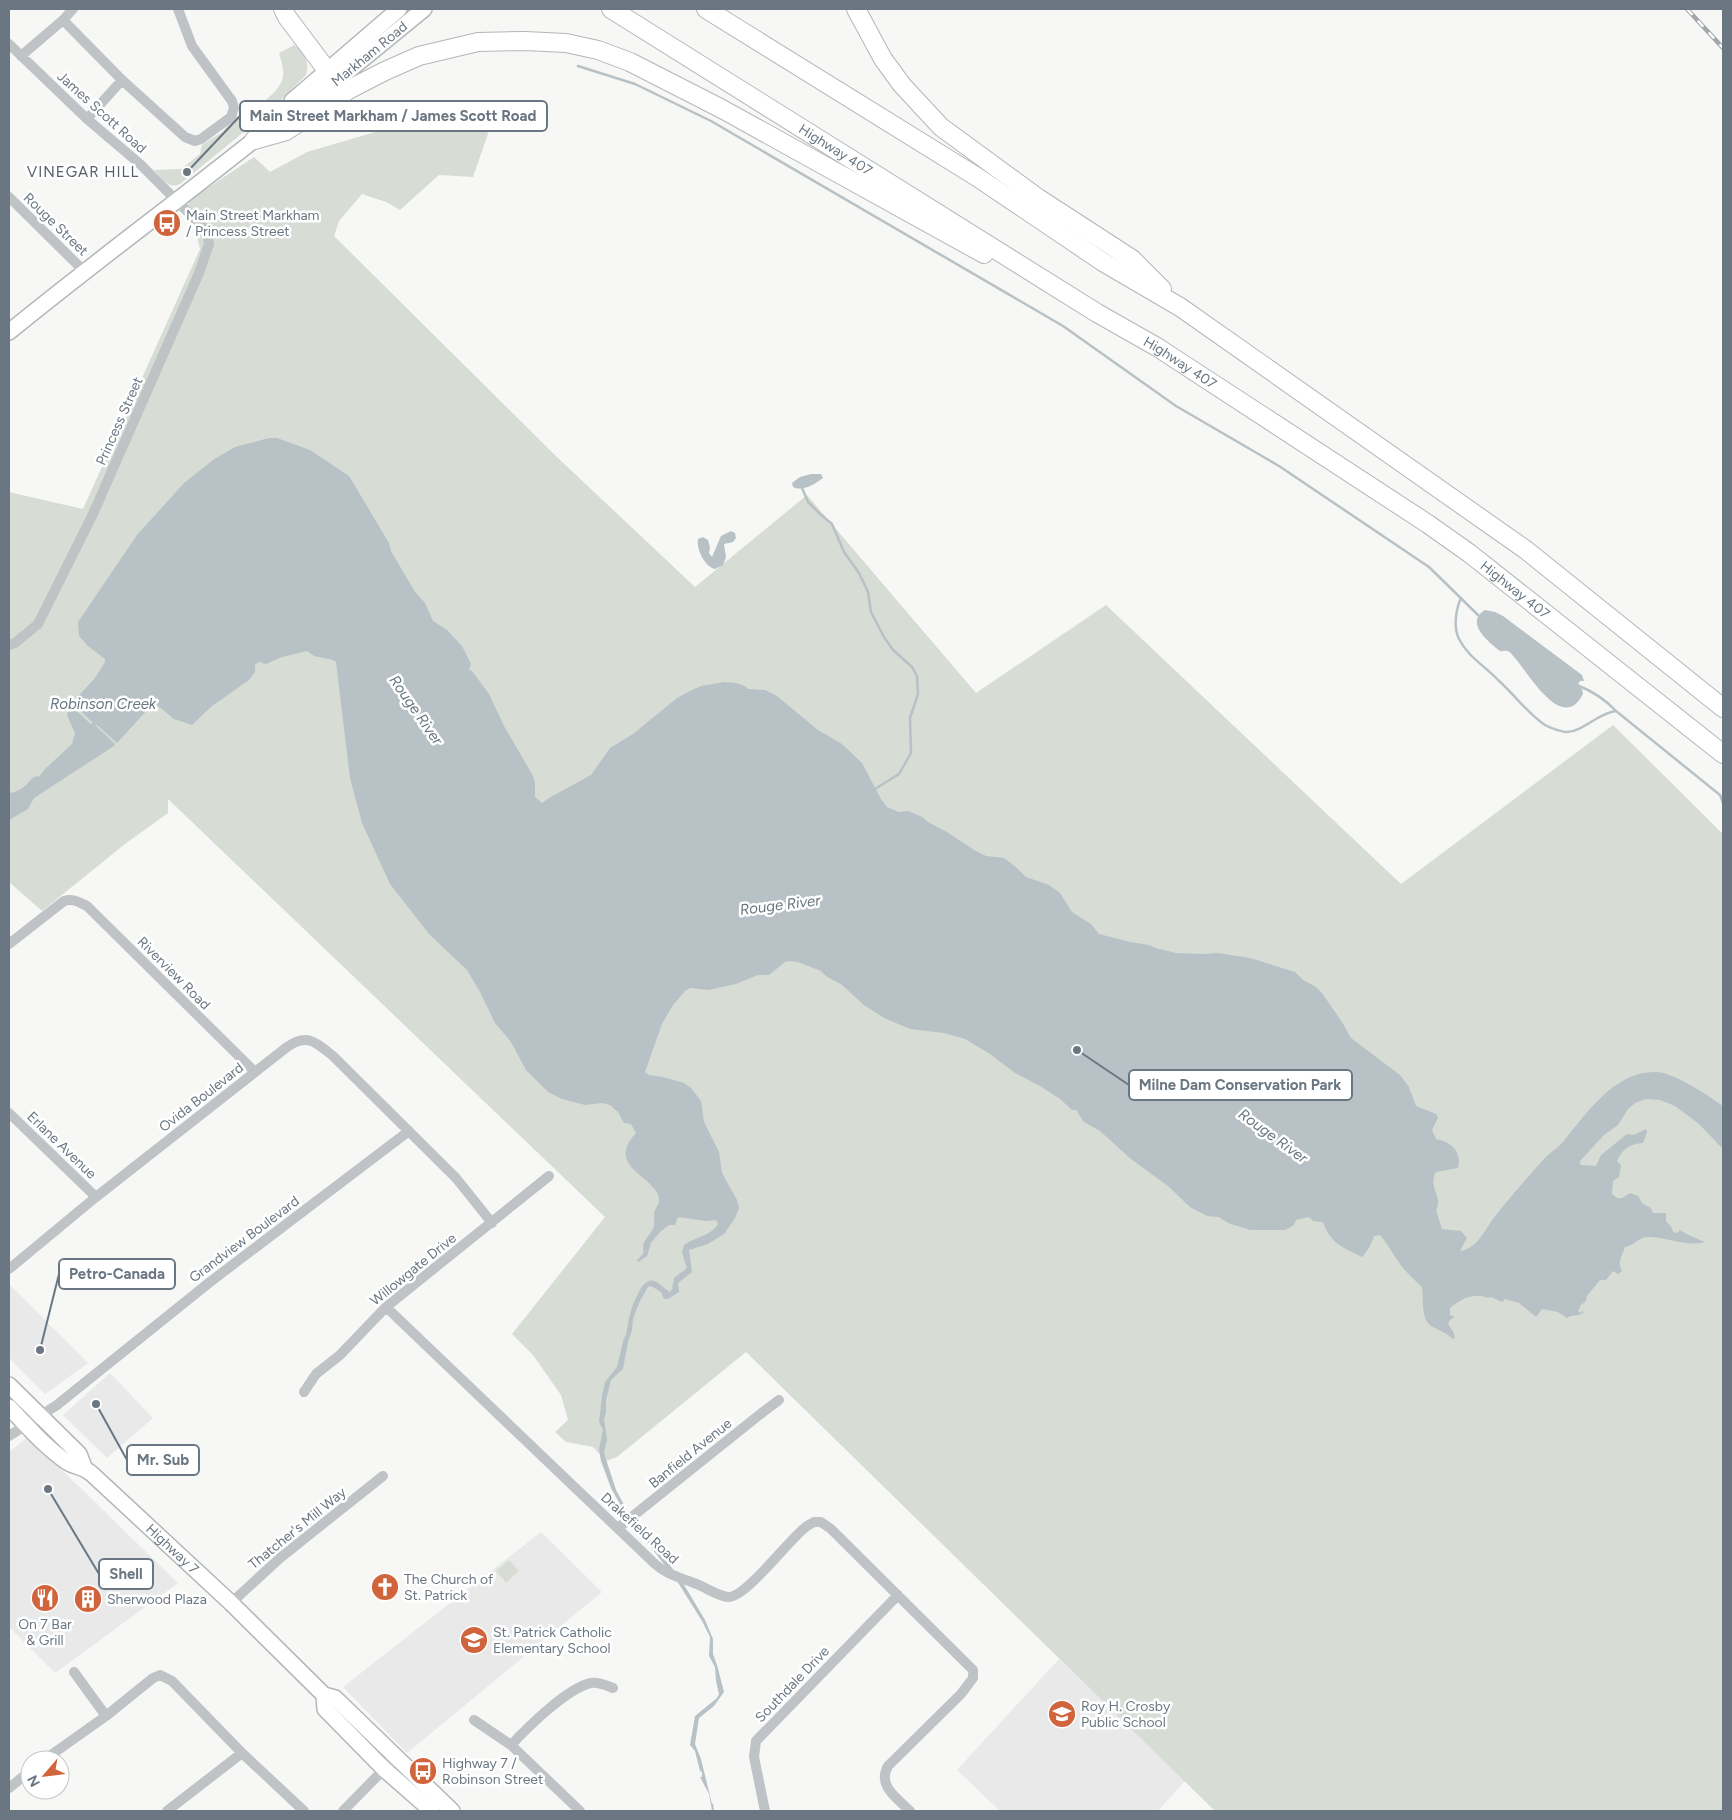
<svg xmlns="http://www.w3.org/2000/svg" width="1732" height="1820" viewBox="0 0 1732 1820" font-family="Figtree,sans-serif">
	<style>
		.built { fill: #e8e9e8 }
		.green { fill: #d7dcd5 }
		.water { fill: #b8c1c6 }
		.lines { fill: none; stroke-linecap: round; stroke-linejoin: round }
		.stream { stroke: #b8c1c6; stroke-width: 2.5 }
		.river { stroke: #b8c1c6; stroke-width: 15 }
		.primary-casing { stroke: #b3b7ba; stroke-width: 18 }
		.motorway-casing { stroke: #b3b6b9; stroke-width: 20 }
		.minor { stroke: #bfc3c6; stroke-width: 10 }
		.primary { stroke: #fff; stroke-width: 15 }
		.motorway { stroke: #fff; stroke-width: 18 }
		.rail-casing { stroke: #a1a7ac; stroke-width: 4.5 }
		.rail { stroke: #fff; stroke-width: 2.5; stroke-dasharray: 8; stroke-linecap: butt }
		.labels { text-anchor: middle; stroke-width: 5; stroke-linejoin: round; paint-order: stroke }
		.street-label { font-size: 14px; fill: #6a7783; stroke: #fff }
		.poi-label { font-size: 14px; fill: #6a7783; stroke: #fff; text-anchor: start }
		.neighbourhood-label { font-size: 15px; letter-spacing: 1px; fill: #576069; stroke: #fff }
		.water-label { font-size: 15px; font-style: italic; fill: #66777f; stroke: #fff }
		.leader { fill: none; stroke: #6a7783; stroke-width: 2 }
		.callout-dot { fill: #6a7783; stroke: #fff; stroke-width: 2 }
		.callout { fill: #fff; stroke: #6a7783; stroke-width: 2 }
		.callout-label { font-size: 15px; text-anchor: middle; font-weight: bold; fill: #6a7783 }
	</style>
	<rect width="100%" height="100%" fill="#f7f8f5"/>
	<path class="built" d="M9 1284 88 1363 45 1394 9 1358Z
		M110 1373 153 1418 107 1458 63 1415Z
		M28 1437 178 1583 55 1673 9 1627V1452Z
		M541 1532 602 1592 407 1753 343 1687Z
		M1059 1659 1185 1781 1158 1811H1000L957 1770Z"/>
	<path class="green" d="M294 45C305 52 310 64 306 75L273 108 180 184C169 190 162 178 154 170L181 169 200 154 202 145 222 132 237 116 245 117C256 107 282 91 283 76 284 69 281 60 279 53Z
		M484 112 490 128 473 177 439 175 400 210 386 202 362 194 339 221 334 236 558 458 695 587 807 495 976 693 1106 605 1401 884 1613 725 1723 834V1811H1215L746 1352 617 1457 606 1461 593 1447 566 1442 555 1432 568 1420 561 1395 533 1355 512 1334 605 1217 168 799V813L125 844 42 911 9 882V492L83 509 200 249 188 201 254 157 270 172 307 152 389 128Z
		M509 1560 519 1571 506 1583 496 1571Z"/>
	<path class="water" d="M269 438H277L310 450 349 476 389 543 391 551 415 592 425 603 433 621 447 630 462 646 471 664 469 670 472 671 489 694 504 726 532 774 535 782V797L542 803 549 798 591 775 610 748 633 734 677 698 688 692 701 686 724 682 736 683 745 686 748 689 765 690 777 696 818 730 842 744 862 763 881 799 887 807 899 812 908 811 922 817 928 822 947 832 974 850 986 856 1004 858 1017 868 1026 877 1049 885 1060 893 1072 912 1091 924 1099 934 1130 942 1149 945 1156 948 1176 953 1202 954 1218 953 1250 958 1295 972 1303 980 1316 987 1322 993 1342 1022 1351 1038 1400 1075 1409 1087 1416 1106 1436 1114 1438 1118 1432 1130 1436 1139C1452 1142 1462 1152 1458 1168L1436 1172C1427 1188 1444 1196 1436 1210L1442 1229 1461 1231 1467 1238 1460 1251C1478 1249 1486 1227 1496 1215 1511 1196 1527 1178 1543 1160 1549 1153 1557 1149 1563 1142 1586 1114 1614 1071 1656 1072 1673 1072 1709 1096 1723 1106V1149L1699 1124 1675 1106 1660 1100 1646 1099 1635 1103 1628 1109 1618 1125 1604 1135 1580 1161V1163L1581 1165 1596 1166 1601 1155 1627 1134 1634 1135 1646 1129 1647 1132 1643 1143C1630 1144 1623 1148 1617 1161L1621 1165 1619 1177 1613 1181 1612 1194 1617 1198H1622L1630 1193 1638 1196 1642 1203 1651 1208 1653 1213H1666V1221L1672 1228 1673 1232 1677 1233 1680 1230C1683 1233 1700 1240 1705 1242 1688 1247 1669 1238 1651 1237 1638 1236 1636 1245 1625 1247 1622 1256 1617 1262 1622 1271L1618 1274 1613 1271 1606 1280H1600L1587 1296 1586 1301 1581 1305 1578 1311 1580 1313 1582 1311 1584 1312C1579 1317 1572 1314 1567 1318L1558 1312 1542 1309 1536 1317 1519 1303 1505 1299 1502 1302 1491 1297 1488 1298C1474 1292 1461 1299 1450 1308V1315L1455 1317 1450 1320 1448 1324 1453 1331 1455 1338 1453 1339C1447 1333 1440 1331 1433 1327 1420 1321 1424 1298 1422 1287 1416 1281 1409 1275 1403 1268 1394 1257 1389 1245 1380 1235L1374 1236C1372 1243 1367 1252 1362 1257 1342 1247 1331 1244 1323 1222L1313 1221 1309 1217 1296 1220 1294 1225 1285 1230H1250L1228 1223 1219 1217 1207 1216 1190 1207 1168 1186 1131 1159 1100 1131 1084 1122 1076 1110H1072L1060 1099 1040 1086 1015 1073 990 1054 965 1039 944 1033 910 1029 884 1018 864 1005 842 985 826 976 821 971 798 962 790 961 785 962 769 975H758L736 984 708 990 690 988 685 991 673 1005 662 1024 645 1072 649 1075 663 1077 684 1083 691 1088 701 1101 704 1122 719 1152 722 1173 737 1200 739 1208 735 1218 724 1234 708 1244 689 1250 692 1272 678 1283 679 1292 668 1299H664L661 1292 651 1286 648 1287 639 1303 633 1319 632 1330 628 1342 623 1369 611 1380 606 1400V1412L604 1419 607 1439 604 1453 616 1490 629 1514 680 1578 705 1620 713 1639V1654L717 1665 724 1692 714 1706 699 1718 695 1744 701 1759 712 1804 713 1803 714 1811H712L709 1794 700 1777H702V1772L700 1771 695 1751 690 1745 695 1716 717 1698 719 1694 716 1681 715 1667 709 1656 710 1637 702 1621 677 1581 626 1515 611 1488 601 1461 599 1449 603 1430 599 1422 602 1396 605 1382 617 1367 624 1338 626 1335 629 1318 633 1304 641 1288C653 1272 659 1286 670 1292L672 1289 674 1278 687 1268 682 1253 684 1245C695 1237 711 1236 718 1224L716 1220 706 1221 678 1217 675 1225H669L659 1233 651 1243 647 1256 638 1262 637 1260 643 1254C644 1252 643 1249 643 1246 644 1239 652 1233 654 1226 655 1221 653 1215 655 1210 657 1206 659 1204 659 1200 659 1177 603 1168 636 1133L631 1124 624 1123 618 1112 610 1105 602 1103 585 1105 562 1099 548 1092 526 1070 511 1042 495 1023 480 992 467 970 429 934 390 884 362 823 350 778 336 662 333 660 314 656 307 651 282 657 266 664 259 662 255 665V672L249 680 212 706 192 725 174 719 156 704 148 709 117 743 97 725H95L115 744 114 746 34 798 28 809 9 820V805L23 797 45 769 72 744 75 733 67 715 70 705 91 724 93 723 72 703 95 678 105 662V659L88 646 79 636 78 622 137 535 184 483 213 460 235 447Z
		M811 474H821L823 478C815 484 803 492 793 487L792 483 800 477Z
		M731 531 735 533 736 538 733 542 724 544 726 557 723 565 715 569C705 567 696 549 698 539L703 537 708 540 710 547 709 553 712 557 721 536Z
		M1485 610 1495 612 1503 616 1582 675 1584 681H1580L1577 686 1582 689 1583 694C1563 734 1529 674 1515 658 1513 656 1510 651 1507 651 1504 650 1502 652 1500 651 1489 642 1464 623 1485 610Z"/>
	<g class="lines">
		<path class="stream" d="M578 66 635 84 711 121 1063 326 1176 406 1279 466 1429 567 1479 616
			M802 488 808 502 820 514 832 524 844 552 859 573 868 592 871 612 884 637 893 650 912 667 917 676 918 694 910 718 911 753 899 774 875 789
			M1461 598C1456 609 1453 627 1459 639 1468 657 1485 666 1498 680 1514 694 1527 713 1545 725 1550 728 1562 732 1567 732 1584 731 1598 713 1616 711
			M1577 685C1592 691 1605 699 1616 711L1720 795 1723 803"/>
		<path class="river" d="M9 801C21 799 30 794 37 784"/>
		<defs>
			<g id="primary">
				<path id="s1" d="M289 112H298L424 9"/>
				<path d="M9 332C101 257 197 187 289 112L292 101 399 9"/>
				<path d="M9 1385 79 1454 84 1467"/>
				<path id="s2" d="M9 1407C27 1426 45 1447 67 1462 76 1468 82 1465 92 1474L231 1603 324 1695 335 1698 452 1811"/>
				<path d="M324 1695 325 1709 384 1769 432 1811"/>
			</g>
			<g id="motorway">
				<path d="M283 9 287 17 323 65 338 80"/>
				<path id="s3" d="M611 9 1097 313 1157 347 1428 524 1469 553 1723 754"/>
				<path d="M706 9 977 177 1103 262 1180 307 1526 550 1723 708"/>
				<path d="M856 9 883 59 902 85 941 127 1038 198 1132 259 1162 289"/>
				<path d="M254 140 286 131 350 89 385 71 419 56 478 42 525 41 566 43 598 50 630 62 722 109 984 254"/>
			</g>
		</defs>
		<use href="#primary" class="primary-casing"/>
		<use href="#motorway" class="motorway-casing"/>
		<path class="minor" d="M63 20 122 80 185 137 195 141 201 139 231 117 234 108 232 101 192 46 178 9
			M9 44 87 119 140 164 207 231 209 244 199 273 93 514 38 624 15 643 9 645
			M21 56 63 20 73 9
			M87 119 122 80
			M9 197 84 271
			M9 944 64 901C73 898 79 902 87 906L255 1072
			M9 1113 96 1197
			M9 1269 96 1197 287 1047C307 1033 316 1042 333 1056L456 1178 492 1223
			M386 1307 655 1564C668 1576 683 1578 699 1585 708 1589 719 1596 728 1597 746 1598 790 1538 807 1526L814 1522H821L831 1529 973 1670V1678L961 1694 888 1766C877 1786 897 1798 910 1811
			M304 1392 316 1374 340 1355 386 1307 549 1176
			M9 1436 57 1405 210 1282 409 1131
			M618 1528 763 1412 779 1400
			M231 1603 280 1558 383 1476
			M74 1672 106 1716
			M474 1720 511 1745 580 1811
			M511 1745C527 1728 567 1688 591 1683 599 1682 605 1685 613 1688
			M44 1760 106 1716 153 1678 160 1675 172 1681 242 1753 304 1811
			M9 1788 30 1771
			M167 1811 242 1753
			M343 1811 395 1758
			M765 1811 754 1757 756 1741 898 1595"/>
		<use href="#primary" class="primary"/>
		<use href="#motorway" class="motorway"/>
		<defs>
			<path id="rail" d="M1687 9 1723 48"/>
		</defs>
		<use href="#rail" class="rail-casing"/>
		<use href="#rail" class="rail"/>
	</g>
	<defs>
		<symbol id="bus-disc" viewBox="-11 -11 22 22"><circle r="9.5" fill="#d0643d" stroke="#fff"/><path d="M-5-6H5V4H4V6H2V4H-2V6H-4V4H-5ZM-3.5-4V0h7V-4ZM-3.5 1.2v1.5H-2V1.2ZM2 1.2v1.5H3.5V1.2Z" fill="#fff"/></symbol>
		<symbol id="church-disc" viewBox="-11 -11 22 22"><circle r="9.5" fill="#d0643d" stroke="#fff"/><path d="M-1.2-6h2.4v3.5h3.3v2.4h-3.3V6h-2.4V-.1h-3.3v-2.4h3.3Z" fill="#fff"/></symbol>
		<symbol id="restaurant-disc" viewBox="-11 -11 22 22"><circle r="9.5" fill="#d0643d" stroke="#fff"/><path d="M-5-6h1v4h1v-4h1v4h1v-4h1v5L-1.5 .5V6h-2V.5L-5-1ZM5-6V6H3V1.5H1.5Q1.5-4 5-6Z" fill="#fff"/></symbol>
		<symbol id="building-disc" viewBox="-11 -11 22 22"><circle r="9.5" fill="#d0643d" stroke="#fff"/><path d="M-4-6H4V6H1V3H-1V6H-4ZM-2.5-4.3h1.7v1.8h-1.7ZM.8-4.3h1.7v1.8H.8ZM-2.5-1h1.7V.8h-1.7ZM.8-1h1.7V.8H.8Z" fill="#fff"/></symbol>
		<symbol id="school-disc" viewBox="-11 -11 22 22"><circle r="9.5" fill="#d0643d" stroke="#fff"/><path d="M0-5L7-2L0 1L-7-2ZM-4 1L0 2.5L4 1V4Q0 6-4 4Z" fill="#fff"/></symbol>
	</defs>
	<g fill-rule="evenodd">
		<use href="#bus-disc" x="151" y="207" width="32" height="32"/>
		<use href="#church-disc" x="369" y="1571" width="32" height="32"/>
		<use href="#restaurant-disc" x="29" y="1582" width="32" height="32"/>
		<use href="#building-disc" x="72" y="1583" width="32" height="32"/>
		<use href="#school-disc" x="458" y="1624" width="32" height="32"/>
		<use href="#school-disc" x="1046" y="1698" width="32" height="32"/>
		<use href="#bus-disc" x="407" y="1755" width="32" height="32"/>
	</g>
	<g class="labels">
		<g class="street-label">
			<text dy="5" stroke="none"><textPath href="#s1" startOffset="101">Markham Road</textPath></text>
			<text transform="translate(102 112) rotate(42)" y="5">James Scott Road</text>
			<text dy="5" stroke="none"><textPath href="#s3" startOffset="265">Highway 407</textPath></text>
			<text transform="translate(56 224) rotate(44)" y="5">Rouge Street</text>
			<text dy="5" stroke="none"><textPath href="#s3" startOffset="670">Highway 407</textPath></text>
			<text transform="translate(119 421) rotate(-66)" y="5">Princess Street</text>
			<text dy="5" stroke="none"><textPath href="#s3" startOffset="1075">Highway 407</textPath></text>
			<text transform="translate(174 973) rotate(45)" y="5">Riverview Road</text>
			<text transform="translate(201 1097) rotate(-38)" y="5">Ovida Boulevard</text>
			<text transform="translate(62 1145) rotate(44)" y="5">Erlane Avenue</text>
			<text transform="translate(244 1239) rotate(-37)" y="5">Grandview Boulevard</text>
			<text transform="translate(413 1269) rotate(-39)" y="5">Willowgate Drive</text>
			<text transform="translate(690 1453) rotate(-39)" y="5">Banfield Avenue</text>
			<text transform="translate(297 1528) rotate(-39)" y="5">Thatcher's Mill Way</text>
			<text transform="translate(640 1528) rotate(42)" y="5">Drakefield Road</text>
			<text dy="5" stroke="none"><textPath href="#s2" startOffset="218">Highway 7</textPath></text>
			<text transform="translate(792 1684) rotate(-46)" y="5">Southdale Drive</text>
		</g>
		<g class="poi-label">
			<text x="186" y="220">Main Street Markham<tspan x="186" dy="16">/ Princess Street</tspan></text>
			<text x="404" y="1584">The Church of<tspan x="404" dy="16">St. Patrick</tspan></text>
			<text x="107" y="1604">Sherwood Plaza</text>
			<text x="45" y="1629" text-anchor="middle">On 7 Bar<tspan x="45" dy="16">&amp; Grill</tspan></text>
			<text x="493" y="1637">St. Patrick Catholic<tspan x="493" dy="16">Elementary School</tspan></text>
			<text x="1081" y="1711">Roy H. Crosby<tspan x="1081" dy="16">Public School</tspan></text>
			<text x="442" y="1768">Highway 7 /<tspan x="442" dy="16">Robinson Street</tspan></text>
		</g>
		<g class="neighbourhood-label">
			<text x="83" y="177">VINEGAR HILL</text>
		</g>
		<g class="water-label">
			<text x="103" y="709">Robinson Creek</text>
			<text transform="translate(416 710) rotate(55)" y="5">Rouge River</text>
			<text transform="translate(780 905) rotate(-7)" y="5">Rouge River</text>
			<text transform="translate(1273 1136) rotate(36)" y="5">Rouge River</text>
		</g>
	</g>
	<path class="leader" d="M187 172L240 116M1077 1050L1129 1085M40 1350L59 1274M96 1404L127 1460M48 1489L99 1574"/>
	<g class="callout-dot">
		<circle cx="187" cy="172" r="5"/>
		<circle cx="1077" cy="1050" r="5"/>
		<circle cx="40" cy="1350" r="5"/>
		<circle cx="96" cy="1404" r="5"/>
		<circle cx="48" cy="1489" r="5"/>
	</g>
	<g class="callout">
		<rect x="240" y="101" width="307" height="30" rx="5"/>
		<rect x="1129" y="1070" width="223" height="30" rx="5"/>
		<rect x="59" y="1259" width="116" height="30" rx="5"/>
		<rect x="127" y="1445" width="72" height="30" rx="5"/>
		<rect x="99" y="1559" width="54" height="30" rx="5"/>
	</g>
	<g class="callout-label">
		<text x="393" y="121">Main Street Markham / James Scott Road</text>
		<text x="1240" y="1090">Milne Dam Conservation Park</text>
		<text x="117" y="1279">Petro-Canada</text>
		<text x="163" y="1465">Mr. Sub</text>
		<text x="126" y="1579">Shell</text>
	</g>
	<rect width="1732" height="1820" fill="none" stroke="#6a7783" stroke-width="20"/>
	<g transform="translate(45 1775) rotate(242)"><circle r="24" fill="#ffffff" stroke="#c3c9cd"/>
	<path d="M0-4L9 19L0 12L-9 19Z" fill="#d0643d"/>
	<text y="-8" font-size="14" font-weight="bold" text-anchor="middle" fill="#6a7783">N</text>
	</g>
</svg>
